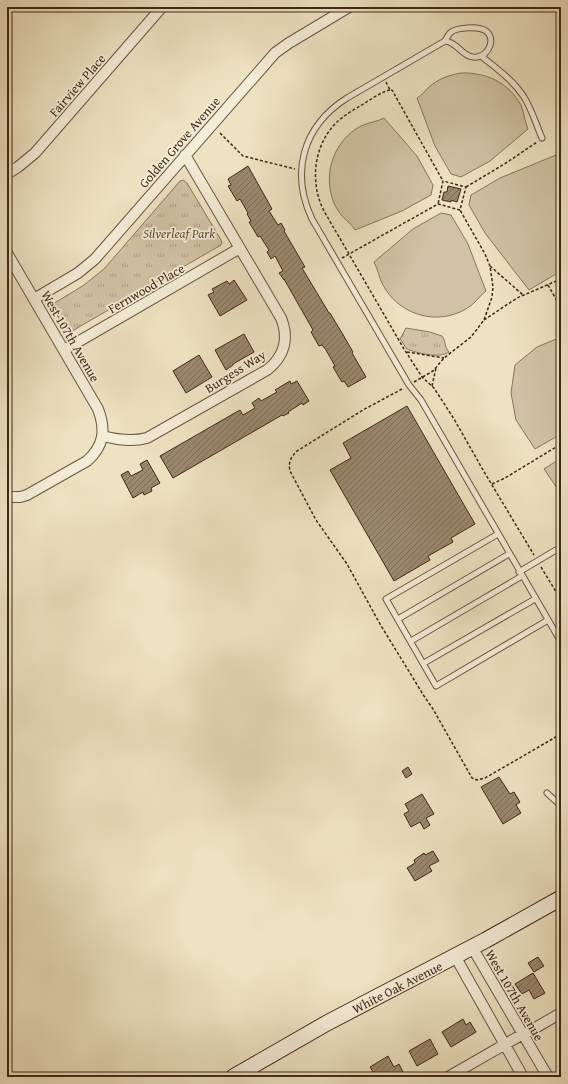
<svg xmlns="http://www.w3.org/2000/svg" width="568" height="1084" viewBox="0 0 568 1084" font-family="'Gentium Book Plus',serif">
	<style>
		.grass { fill: url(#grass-tufts); stroke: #88745d }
		.pitch { fill: #d0c2a4; stroke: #88745d }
		.building { fill: url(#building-hatch); stroke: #412716 }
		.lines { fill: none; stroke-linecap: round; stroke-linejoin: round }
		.lane-casing { stroke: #6c5641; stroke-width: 7 }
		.street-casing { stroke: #6c5641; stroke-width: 12 }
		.secondary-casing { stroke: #412716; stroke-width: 17 }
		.path { stroke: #412716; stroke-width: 1.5; stroke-dasharray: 3 2; stroke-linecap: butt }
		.lane { stroke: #f3ecd7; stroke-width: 5 }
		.street { stroke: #f3ecd7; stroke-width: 10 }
		.secondary { stroke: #f3ecd7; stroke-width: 15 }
		.labels { text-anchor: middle; stroke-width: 3.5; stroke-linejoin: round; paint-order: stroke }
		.street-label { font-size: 13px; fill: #412716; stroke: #f3ecd7 }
		.park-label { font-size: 13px; font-style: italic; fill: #654e3a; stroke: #f3ecd7 }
	</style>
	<defs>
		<pattern id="grass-tufts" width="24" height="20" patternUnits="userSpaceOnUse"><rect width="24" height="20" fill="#d0c2a4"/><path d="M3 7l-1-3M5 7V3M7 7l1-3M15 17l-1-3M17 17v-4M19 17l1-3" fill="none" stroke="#aa9e85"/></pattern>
		<pattern id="building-hatch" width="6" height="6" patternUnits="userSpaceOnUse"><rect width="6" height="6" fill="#9a886f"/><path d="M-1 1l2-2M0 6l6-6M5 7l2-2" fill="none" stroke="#7f6f5a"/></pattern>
	</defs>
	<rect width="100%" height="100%" fill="#ede2c1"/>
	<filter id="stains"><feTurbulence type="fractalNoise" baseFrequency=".005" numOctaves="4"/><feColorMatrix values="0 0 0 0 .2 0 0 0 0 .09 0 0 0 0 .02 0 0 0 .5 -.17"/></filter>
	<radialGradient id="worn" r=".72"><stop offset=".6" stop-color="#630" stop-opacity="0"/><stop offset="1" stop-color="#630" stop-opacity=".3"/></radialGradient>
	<path class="grass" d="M183 180 187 183 221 240 222 243 221 245 72 331 68 332 66 330 53 308V304L84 285 104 269 180 181Z
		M406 328 430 332 442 336C446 341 444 347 449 352 440 359 416 353 407 349L400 339Z"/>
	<path class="pitch" d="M461 73C486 72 509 83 521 105 524 113 525 122 528 129L490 161 461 177 451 174 435 146 417 98C422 95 425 91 429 87 438 79 449 75 461 73Z
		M384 118 417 156 433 185 431 195 402 211 355 230C352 225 348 222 344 218 340 214 336 208 334 203 322 174 334 140 361 126 369 122 377 122 384 118Z
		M561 153V271L529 290 485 233 469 205 471 195 500 178Z
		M441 213 451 215 468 244 486 291C482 294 479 298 475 302 471 306 465 310 460 312 431 325 397 312 383 285 379 278 378 269 374 262L413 229Z
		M561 337V434L535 449 516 420 511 393 515 365 537 347Z
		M561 458V494L544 469Z"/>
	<path class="building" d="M248 166 272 209 269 211 278 225 281 223 285 230 284 231 305 267 302 268 329 313H330L342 333 353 352 352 353 366 377 348 387 344 381 342 382 333 367 335 366 326 350 322 345 319 346 311 332 313 330 284 279V280L279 273 283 271 275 256 271 259 267 252 269 250 260 236 258 237 249 222 251 221 247 214 248 213 240 199 237 201 228 186 231 185 228 179Z
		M448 186 461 189 457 202 451 200V202L442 200 444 192H447Z
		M234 280 247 300 220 316 208 295 214 292 212 289 227 281 229 284Z
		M244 334 254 352 233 364V365L226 370 215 350Z
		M199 355 212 377 186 393 173 371Z
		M290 381 291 384 297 381 309 401 303 405 302 403 288 412 289 413 283 416 282 415 263 426 173 478 160 456 240 410 243 415 255 408 252 403 259 398 261 401 277 392 275 390Z
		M407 406 475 524 451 538 453 542 428 556 430 560 394 581 330 470 351 458 343 443Z
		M147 460 160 483 151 488 152 491 144 495 143 492 133 498 121 475 128 471 131 476 143 470 140 464Z
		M408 767 412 774 406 778 402 771Z
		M499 777 510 794 514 792 520 802 516 805 521 813 503 824 481 787Z
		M422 794 434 814 426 818 430 825 424 829 420 822 411 827 404 814 409 811 405 804Z
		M433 851 439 861 429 866 432 871 415 881 407 868 415 863 414 860 424 853 425 855Z
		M538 957 544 966 534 972 528 963Z
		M533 973 545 993 534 999 529 990 522 994 515 984Z
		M463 1019 466 1025 470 1022 476 1032 451 1047 442 1032Z
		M430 1039 438 1054 417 1066 409 1051Z
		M388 1056 394 1067 399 1064 404 1074 399 1077H386L384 1073 376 1077 370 1067Z"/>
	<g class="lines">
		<defs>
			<path id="lane" d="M445 41C458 42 463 59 477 57 489 55 496 39 486 31 479 26 456 27 450 33 448 35 447 38 445 41L347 98C303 126 290 172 312 219L409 385 421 400 561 642
				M481 56C496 68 513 80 524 97 532 110 536 124 542 138
				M498 534 386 599 436 686 548 620
				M519 572 561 547
				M398 619 509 554
				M411 641 522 576
				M424 663 535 599
				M547 793 561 806"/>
			<path id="street" d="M7 174 18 167 35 153 162 7
				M7 253 98 409C106 430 104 446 87 461L27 495 20 497H7
				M34 299 78 273 95 259 275 53 289 43 349 7
				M64 350 240 248
				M103 436C118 440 132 442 147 438L267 370C285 356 289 338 281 318L185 155
				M472 947 548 1077
				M455 956 523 1077
				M448 1077 523 1034 530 1031 561 1013"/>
			<path id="secondary" d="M233 1077 327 1023 486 940 561 898"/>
		</defs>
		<use href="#lane" class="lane-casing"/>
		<use href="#street" class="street-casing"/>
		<use href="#secondary" class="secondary-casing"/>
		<path class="path" d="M386 82 390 90H392L443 181
			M390 90C381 92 373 98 365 103 355 109 344 115 335 124 313 147 310 184 324 211L404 349 406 352 422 377 434 388 454 419 483 470 534 555
			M220 133 243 156 295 169
			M466 187 506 163 537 142
			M342 258 438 204 460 210 466 187 443 181 438 204
			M490 266 523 295
			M548 285 561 308
			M484 320 517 298 561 279
			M407 352 444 358
			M414 382 433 371 444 358 471 337 484 320 492 297 493 287 490 266 485 254 460 210
			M432 386 436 368
			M402 389 363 410 297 451C291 457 288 462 290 471L316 520 347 564 380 624 424 696 433 709 472 778 477 780 485 778 561 734
			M492 484 505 478 561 444
			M541 567 561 600"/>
		<use href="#lane" class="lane"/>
		<use href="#street" class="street"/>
		<use href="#secondary" class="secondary"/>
	</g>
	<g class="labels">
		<g class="street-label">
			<text transform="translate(77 85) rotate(-49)" y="5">Fairview Place</text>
			<text transform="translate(179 142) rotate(-49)" y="5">Golden Grove Avenue</text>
			<text transform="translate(146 288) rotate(-30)" y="5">Fernwood Place</text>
			<text transform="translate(71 336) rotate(60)" y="5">West 107th Avenue</text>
			<text transform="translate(235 371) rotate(-32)" y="5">Burgess Way</text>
			<text transform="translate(397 987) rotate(-27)" y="5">White Oak Avenue</text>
			<text transform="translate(515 995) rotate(60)" y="5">West 107th Avenue</text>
		</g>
		<g class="park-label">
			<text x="179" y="238">Silverleaf Park</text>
		</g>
	</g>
	<rect width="568" height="1084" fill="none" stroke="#ede2c1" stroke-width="24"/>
	<rect x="8" y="8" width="552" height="1068" fill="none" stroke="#412716" stroke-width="2"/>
	<rect x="12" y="12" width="544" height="1060" fill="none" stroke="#412716"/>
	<rect width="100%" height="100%" filter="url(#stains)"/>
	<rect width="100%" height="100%" fill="url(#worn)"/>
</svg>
